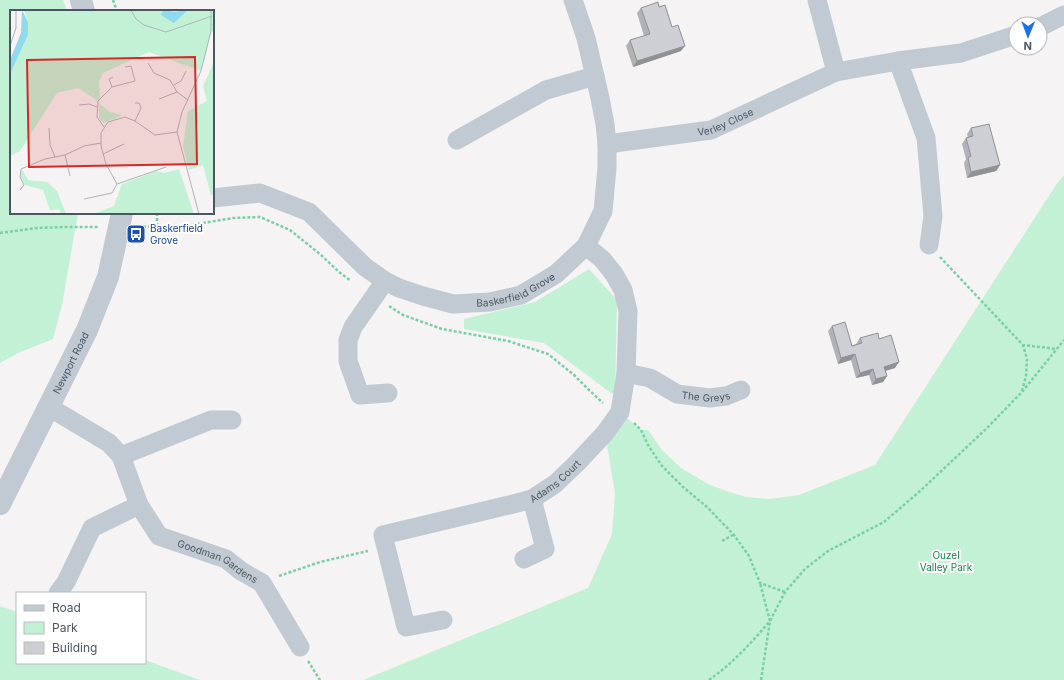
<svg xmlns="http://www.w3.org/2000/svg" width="1064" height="680" viewBox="0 0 1064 680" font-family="Inter,sans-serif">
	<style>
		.green { fill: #c3f1d5 }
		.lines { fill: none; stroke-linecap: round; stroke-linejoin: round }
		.path { stroke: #7ad0a6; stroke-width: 2.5; stroke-dasharray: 3 2; stroke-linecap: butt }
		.minor { stroke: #c1cad2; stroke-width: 19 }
		.tertiary { stroke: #c1cad2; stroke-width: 22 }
		.wall { fill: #b0b2b7 }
		.shaded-wall { fill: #909195 }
		.building { fill: #cdcfd5; stroke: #909195 }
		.labels { text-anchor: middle; stroke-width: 4; stroke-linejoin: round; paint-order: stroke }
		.street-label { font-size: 10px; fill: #4a5661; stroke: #fff }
		.transit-label { font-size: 10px; fill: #164399; stroke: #fff; text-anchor: start }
		.park-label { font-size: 10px; fill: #17864f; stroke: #fff }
		.inset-road { fill: none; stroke: #b1b4b9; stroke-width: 1 }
		.view { fill: #d62828; fill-opacity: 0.15; stroke: #d62828; stroke-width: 2 }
		.inset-edge { fill: none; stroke: #4a5661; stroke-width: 2 }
	</style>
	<rect width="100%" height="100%" fill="#f5f3f3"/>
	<path class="green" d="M0 0H63L67 11H11V213H78L62 305 53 339 18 353 0 363Z
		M1064 175V680H363L588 588 612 534 615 493 605 433 620 412 641 430H648L662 450 681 468 708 484 726 491 746 497 770 499 799 495 875 465 1056 185Z
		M589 269 617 300 615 396 544 343 464 329V319L535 302Z
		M0 606 17 612V663H145V660L200 680H0Z"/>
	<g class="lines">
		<path class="path" d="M113 0 117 11
			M157 213V226
			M138 227 191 225 233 218 260 217 290 230 321 255 339 272 351 281
			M0 233 37 228 65 227H99
			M940 257 1023 345 1057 349
			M389 306 403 315 442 329 508 341 548 354 574 375 589 390 603 403
			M1022 391 1026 376 1027 359 1023 345
			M634 423 641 430 648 445 662 466 683 487 707 507 734 535 749 556 760 583 785 592
			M722 541 733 535
			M279 576 320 562 368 551
			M308 661 320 680
			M709 680C732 664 752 642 770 621L760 583
			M761 680 770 621 785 592 805 569 828 551 884 522 919 492 986 429 1022 392 1064 340"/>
		<g class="minor">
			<path d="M817 0 836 72"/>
			<path d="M1040 27 1064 15"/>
			<path d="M898 61 926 138 933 216 929 245"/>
			<path d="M457 140 546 90 595 76"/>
			<path id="s1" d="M607 144 711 130 836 72 898 61 961 53 1016 35"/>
			<path id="s2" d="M213 198 260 193 309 212 365 267 385 281 399 288 423 296 453 304 490 302 521 295 556 274 586 246 603 211 607 168V144L605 124 600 98 586 38 573 0"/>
			<path d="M385 281 353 327 348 340V361L360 395 388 393"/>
			<path id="s3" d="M626 373 650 378 677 394 710 398 726 396 741 390"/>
			<path id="s4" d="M49 407 109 443 121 456 139 505 159 536 226 559 241 571 262 583 300 647"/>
			<path d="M121 456 211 420H232"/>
			<path d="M524 559 545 549 532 499"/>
			<path d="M58 593 66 582 92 528 139 505"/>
			<path id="s5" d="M443 620 406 627 383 535 517 503 532 499 555 484 577 463 605 433 620 412 626 373 628 311 623 290 614 274 602 259 586 246"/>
		</g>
		<g class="tertiary">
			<path d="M81 0 84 11"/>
			<path id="s6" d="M0 504 87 330 108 277 122 213"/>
		</g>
	</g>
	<path class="wall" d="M659 7 681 51 633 67 626 46 630 40 644 36 637 13 641 8Z
		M971 128 1000 165 996 171 967 178 964 163 966 159 962 144 966 138H968L967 134Z
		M832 326 852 346 856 344 860 338 879 339 895 368 886 371 887 376 883 382 872 385 869 375 856 378 851 360 838 364 828 331Z"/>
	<path class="shaded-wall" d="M685 46 681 51 633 67 637 61Z
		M1000 165 996 171 967 178 971 172Z
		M855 354 851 360 838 364 841 358Z
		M899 362 895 368 880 372 884 367Z
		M873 369 869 375 856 378 860 373Z
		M887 376 883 382 872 385 876 379Z"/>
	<path class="building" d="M658 2 659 7 665 5 672 27 678 25 685 46 637 61 630 40 650 34 641 8Z
		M989 124 1000 165 971 172 968 158 971 156 966 138 973 136 971 128Z
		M845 322 852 346 862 343 860 338 878 333 879 339 891 335 899 362 884 367 887 376 876 379 873 369 860 373 855 354 841 358 832 326Z"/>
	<defs>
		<symbol id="bus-square" viewBox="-11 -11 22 22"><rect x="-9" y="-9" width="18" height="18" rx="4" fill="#1a4fb4" stroke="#fff"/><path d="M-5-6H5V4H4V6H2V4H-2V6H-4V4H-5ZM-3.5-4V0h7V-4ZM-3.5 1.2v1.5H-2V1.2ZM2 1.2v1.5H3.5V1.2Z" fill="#fff"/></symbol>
	</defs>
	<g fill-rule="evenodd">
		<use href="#bus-square" x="125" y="223" width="22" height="22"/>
	</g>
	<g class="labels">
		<g class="street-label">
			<text dy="4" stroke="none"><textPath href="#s1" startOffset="121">Verley Close</textPath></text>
			<text dy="4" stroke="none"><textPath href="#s2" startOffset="340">Baskerfield Grove</textPath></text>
			<text dy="4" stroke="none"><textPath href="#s6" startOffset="158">Newport Road</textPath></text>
			<text dy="4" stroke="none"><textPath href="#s3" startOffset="85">The Greys</textPath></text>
			<text dy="4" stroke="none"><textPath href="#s5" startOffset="315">Adams Court</textPath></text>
			<text dy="4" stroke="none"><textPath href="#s4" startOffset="241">Goodman Gardens</textPath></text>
		</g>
		<g class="transit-label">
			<text x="150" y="232">Baskerfield<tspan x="150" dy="12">Grove</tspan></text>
		</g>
		<g class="park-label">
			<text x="946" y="559">Ouzel<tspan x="946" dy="12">Valley Park</tspan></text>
		</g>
	</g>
	<g transform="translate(10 10)">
		<rect width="204" height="204" fill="#f5f3f3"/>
		<path d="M14 0H204V22L201 21 191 61 139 42 93 63 89 72 90 87 88 91 68 78 47 83 10 141 0 146V64L18 25V12ZM204 52V185H201L193 155 179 160 173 137 178 101 197 91 193 76ZM89 93 100 102 113 105 93 113 89 108ZM12 159 18 170 37 172 47 181 56 204H51L49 199 40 200 33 180 15 175 10 167ZM169 159 184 204H84L104 196 112 174 146 161 154 163Z" fill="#c3f1d5"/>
		<path d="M12 0 18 12V25L0 64V50L11 23ZM153 0 164 2 178 0 164 13 151 5Z" fill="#90daee"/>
		<path class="inset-road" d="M121 0 126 9 134 15 156 22 202 6M0 36 6 18V0M138 53 144 63 160 70 167 82 178 90M164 75 171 71 176 61M102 77 99 69 103 67M149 89 167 82M125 93H129L131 98 125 111M69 95 79 94 87 97M94 117 87 107 88 91 102 77 125 71 121 56 115 57M39 118 40 135 45 147M93 144 114 134M55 145 60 166M107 174 96 154 91 136V123L98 112 115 107 125 111 145 125 167 122M107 174 156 157M10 180 14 175 10 167 11 159 35 149 55 145 74 136 91 133M74 189 102 183 107 174M189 204 167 122 172 102 191 61 201 21V0"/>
		<path class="view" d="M185 47 187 154 19 157 17 50Z"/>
		<rect width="204" height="204" class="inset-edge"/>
	</g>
	<rect x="16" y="592" width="130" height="72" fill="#ffffff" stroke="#b7bbc0"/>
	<rect x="24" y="605" width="20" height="6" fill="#c1cad2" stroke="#b7bbc0"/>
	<text x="52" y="612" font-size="12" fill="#4a5661">Road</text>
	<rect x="24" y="622" width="20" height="12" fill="#c3f1d5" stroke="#b7bbc0"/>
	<text x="52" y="632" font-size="12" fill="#4a5661">Park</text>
	<rect x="24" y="642" width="20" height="12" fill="#cdcfd5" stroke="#b7bbc0"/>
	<text x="52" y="652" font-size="12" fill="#4a5661">Building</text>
	<g transform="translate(1028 36) rotate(181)"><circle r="19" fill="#ffffff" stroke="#b7bbc0"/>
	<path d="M0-3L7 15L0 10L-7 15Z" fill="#1a73e8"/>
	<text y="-6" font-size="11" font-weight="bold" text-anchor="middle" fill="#4a5661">N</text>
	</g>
</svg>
